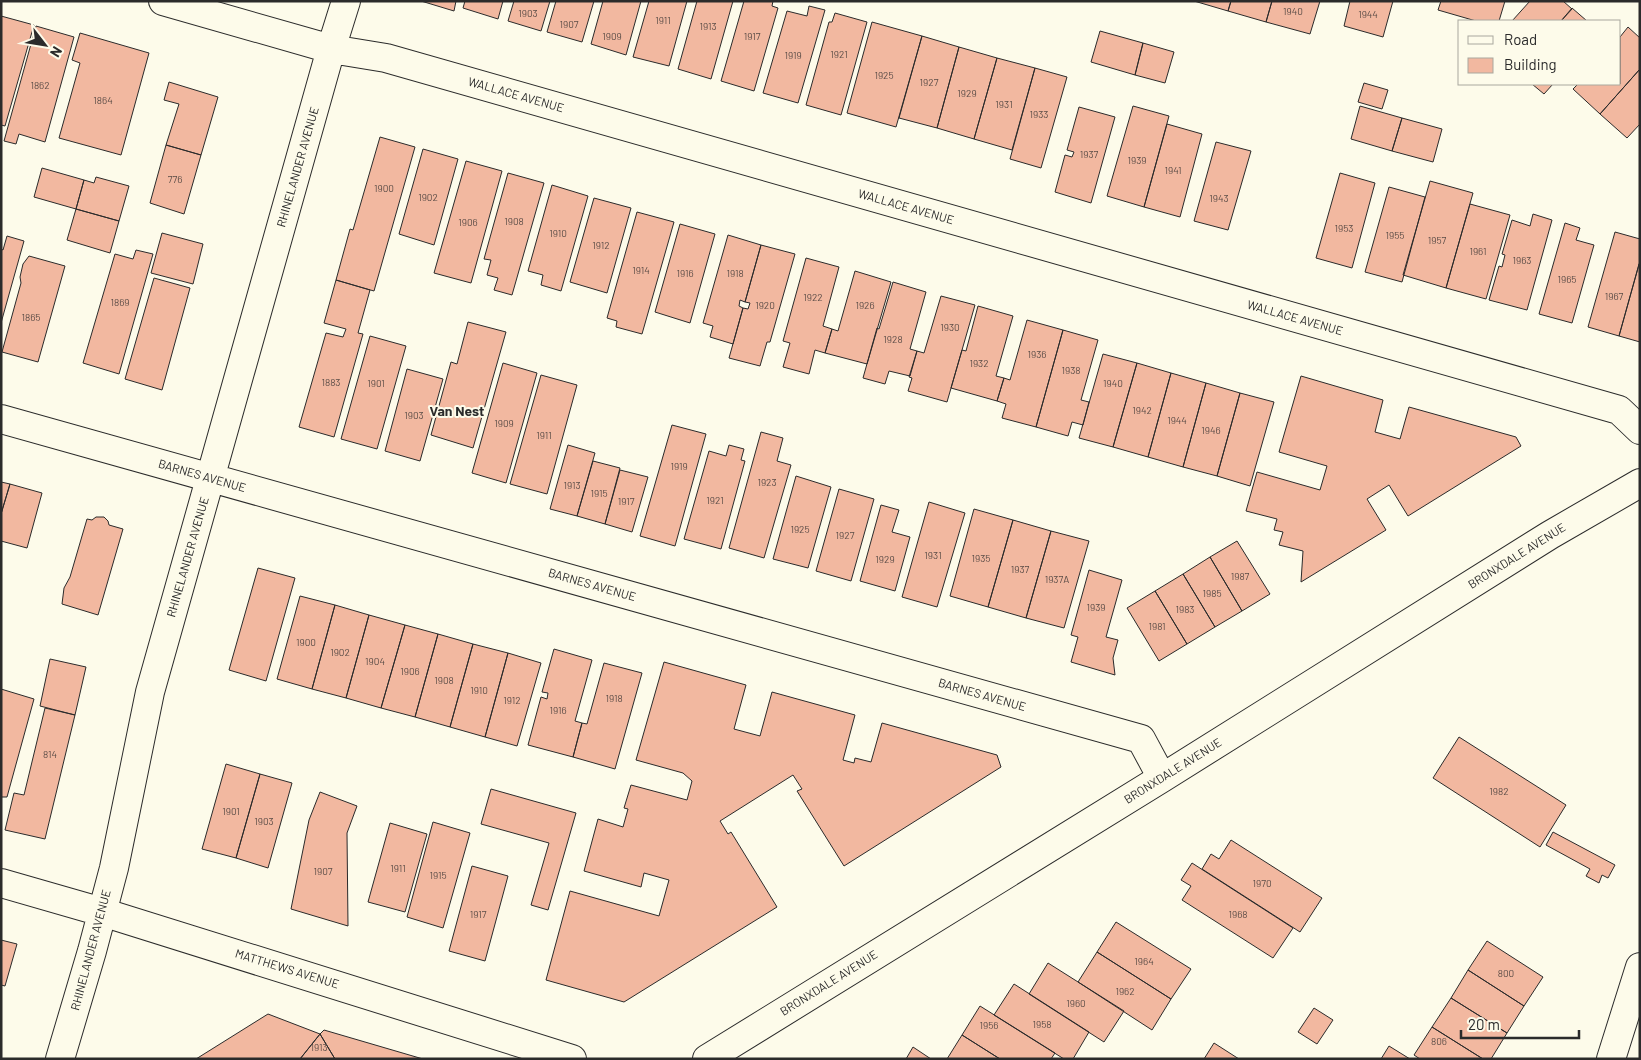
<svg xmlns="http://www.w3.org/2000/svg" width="1641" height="1060" viewBox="0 0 1641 1060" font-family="Barlow,sans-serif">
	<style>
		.building { fill: #f2b8a0; stroke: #2b2b2b }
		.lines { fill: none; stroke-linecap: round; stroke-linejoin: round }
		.minor-casing { stroke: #2b2b2b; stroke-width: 30 }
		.minor { stroke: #fdfbea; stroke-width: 28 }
		.labels { text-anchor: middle; stroke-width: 4; stroke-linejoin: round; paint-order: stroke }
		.number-label { font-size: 10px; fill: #5d4e48 }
		.street-label { font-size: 12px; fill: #2b2b2b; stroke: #fdfbea }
		.neighbourhood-label { font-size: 14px; font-weight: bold; fill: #2b2b2b; stroke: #fdfbea }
	</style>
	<rect width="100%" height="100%" fill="#fdfbea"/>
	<path class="building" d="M421 1H456L454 11Z
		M465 1H503L498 19 463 8Z
		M514 1H550L541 31 508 21Z
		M556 1H594L582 42 547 32Z
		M603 1H641L626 55 591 44Z
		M649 1H687L669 66 633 57Z
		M697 1H733L711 79 678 69Z
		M744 1H773L772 6 778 8 754 91 721 81Z
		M1194 1H1231L1228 11Z
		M1231 1H1272L1266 22 1228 11Z
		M1272 1H1320L1310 34 1266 22Z
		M1350 1H1393L1383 37 1344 26Z
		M1441 1H1505L1499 21H1476L1438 10Z
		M1530 1H1563L1572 9 1561 21H1512Z
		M809 6 825 10 798 103 763 93 787 11 807 16Z
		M1572 8 1587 21H1561Z
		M835 13 867 22 841 115 806 105 829 22H832Z
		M1 16 34 25 5 126 1 125Z
		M872 22 922 36 896 127 847 113Z
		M36 26 74 37 45 142 19 134 16 144 4 141Z
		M1628 27 1640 38V69L1600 114 1573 89 1578 84H1620V37Z
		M1100 31 1143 43 1135 75 1091 62Z
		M80 33 149 53 121 155 59 138 80 63 72 60Z
		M922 36 959 47 937 128 899 118Z
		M1143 43 1174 52 1165 83 1135 75Z
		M959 47 997 58 974 139 937 128Z
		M997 58 1035 68 1012 150 974 139Z
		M1035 68 1067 77 1041 168 1010 159Z
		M1640 69V124L1627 138 1600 114Z
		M169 82 218 97 201 155 166 145 179 104 164 100Z
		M1364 83 1388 90 1382 109 1358 102Z
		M1532 84H1553L1544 94Z
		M1133 106 1169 116 1144 207 1107 196Z
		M1360 106 1402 118 1392 151 1351 139Z
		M1079 107 1115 117 1091 203 1055 192 1065 155 1072 157 1074 152 1067 150Z
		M1402 118 1442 129 1433 162 1392 151Z
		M1167 124 1202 134 1180 217 1144 207Z
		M380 137 415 147 374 291 336 280 350 229 353 230Z
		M1216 142 1251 151 1228 230 1194 221Z
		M166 145 201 155 184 214 150 203Z
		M423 149 458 159 434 245 399 234Z
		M466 161 502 171 471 283 434 273Z
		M42 168 84 180 76 209 34 197Z
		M508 173 544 183 512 295 494 290 498 278 487 275 491 260 484 259Z
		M1340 173 1375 183 1352 268 1316 258Z
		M96 177 129 186 119 221 76 209 84 180 94 183Z
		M1430 181 1473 193 1446 288 1403 275Z
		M552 185 588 196 561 291 541 285 543 275 528 271Z
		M1389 187 1425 197 1402 282 1365 272Z
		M594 198 631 208 607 293 570 282Z
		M1470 204 1510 215 1486 299 1446 288Z
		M76 209 119 221 110 253 67 240Z
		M637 212 674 222 642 334 616 327 617 321 607 318Z
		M1533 214 1552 220 1527 310 1489 300 1499 266 1502 267 1505 255 1502 254 1512 220 1530 226Z
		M1565 223 1580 228 1576 240 1594 245 1572 323 1539 314Z
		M680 224 715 234 690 323 655 312Z
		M1615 232 1640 239V261L1619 336 1588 327Z
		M162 233 203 244 193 284 151 273Z
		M728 235 761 245 745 302 740 300 739 306 743 308 733 344 710 337 713 326 703 323Z
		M7 236 24 241 1 323V249L3 250Z
		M761 245 795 254 770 342H767L760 366 729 358 743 308 748 309 750 303 745 302Z
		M136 250 153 254 119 374 83 363 115 254 133 259Z
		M29 256 65 266 38 362 2 352 21 283 20 277 23 264Z
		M806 258 839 267 823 326 832 329 825 353 815 350 809 374 783 367 790 343 783 341Z
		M1639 264H1640V342L1619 336Z
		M855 271 891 282 867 364 825 353 832 329 838 331Z
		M154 278 190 288 162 390 125 379Z
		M336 280 370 290 358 333 363 334 334 437 299 427 326 333 343 337 346 329 324 323Z
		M893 282 926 292 910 349 917 351 910 376 889 371 885 384 863 378 877 328 879 329Z
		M941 296 975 305 947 402 908 391 912 378 909 377 917 351 924 353Z
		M978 306 1013 316 996 376 1004 378 997 401 951 388 962 350 966 351Z
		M1027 320 1063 330 1036 427 1002 418 1006 404 997 401 1004 378 1010 380Z
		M468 322 506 332 473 448 431 435 451 362 457 364Z
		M1063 330 1098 340 1081 400 1089 402 1083 425 1072 422 1068 436 1036 427Z
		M370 336 406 346 377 449 341 439Z
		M1103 354 1137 363 1113 447 1079 438Z
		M503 363 537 373 506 483 472 473Z
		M1137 363 1171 373 1148 457 1113 447Z
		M407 369 443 379 420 461 385 451Z
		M1171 373 1206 383 1183 467 1148 457Z
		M541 375 577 385 547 494 510 484Z
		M1301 376 1383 400 1375 432 1400 439 1409 407 1516 437 1521 446 1408 516 1389 485 1367 499 1386 530 1301 582 1303 551 1279 545 1283 532 1274 530 1277 519 1246 511 1257 472 1320 490 1327 466 1279 452Z
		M1206 383 1240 393 1217 476 1183 467Z
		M1240 393 1274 402 1250 486 1217 476Z
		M672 425 706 434 675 546 640 536Z
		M761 432 783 438 777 461 791 465 764 558 729 548Z
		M568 445 595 453 577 516 550 509Z
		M729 445 744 449 741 460 745 461 721 549 684 539 709 451 726 456Z
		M593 461 620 468 605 524 577 516Z
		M620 470 648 477 632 532 605 524Z
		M796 476 831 487 808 568 773 559Z
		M1 482 10 484 1 514Z
		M10 484 42 493 27 548 1 541V514Z
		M839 489 874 499 851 581 816 571Z
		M929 502 965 513 937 607 902 597Z
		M881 505 899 510 892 532 910 537 895 591 860 581Z
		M974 509 1013 520 988 607 950 596Z
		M96 517H104L108 521 109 525 123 529 98 615 62 604 64 588 70 577 87 519 92 520Z
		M1013 520 1051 531 1026 618 988 607Z
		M1051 531 1089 541 1064 628 1026 618Z
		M1237 541 1270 594 1242 611 1210 557Z
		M1210 557 1242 611 1215 627 1183 574Z
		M258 568 295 578 266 681 229 670Z
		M1089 570 1122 580 1106 637 1118 640 1113 658 1115 675 1071 662 1078 637 1071 635Z
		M1183 574 1215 627 1187 644 1155 591Z
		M1155 591 1187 644 1159 661 1127 608Z
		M300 596 335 605 312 689 277 679Z
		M335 605 369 615 346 698 312 689Z
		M369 615 405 625 381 708 346 698Z
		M405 625 438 634 415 717 381 708Z
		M438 634 473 644 450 727 415 717Z
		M473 644 508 653 485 737 450 727Z
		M554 649 592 660 575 721 582 723 573 757 528 745 541 697 547 699 548 693 542 692Z
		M508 653 541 663 517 746 485 737Z
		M50 659 86 667 75 715 40 706Z
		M664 662 746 685 734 729 760 736 772 692 855 715 843 760 854 763 855 758 871 762 882 723 997 755 1001 767 844 866 797 791 802 789 793 775 720 821 728 834 731 832 777 907 624 1002 546 980 570 891 659 916 669 880 644 873 641 887 584 871 598 819 623 827 628 809 624 808 631 785 687 800 692 781 683 773 636 760Z
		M604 663 642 673 615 769 573 757 582 723 587 724Z
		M1 689 34 699 7 797H1Z
		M45 708 75 715 45 839 5 830 14 793 24 795Z
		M1459 737 1566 805 1540 847 1433 778Z
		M226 764 260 774 236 858 202 849Z
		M260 774 292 783 268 868 236 858Z
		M491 789 576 813 548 910 531 905 549 843 481 824Z
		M320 792 357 806 347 833 348 926 291 909 309 820Z
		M433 822 470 833 443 928 407 917Z
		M390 823 427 834 405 912 368 902Z
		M1553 832 1615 865 1608 878 1602 875 1599 883 1586 876 1590 869 1546 845Z
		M1231 840 1322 898 1300 932 1202 869 1211 854 1219 859Z
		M1192 863 1293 928 1273 958 1182 900 1191 886 1181 880Z
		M472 866 508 876 485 961 449 951Z
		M1116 922 1191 969 1171 999 1097 952Z
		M1 940 17 944 5 986 1 985Z
		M1487 941 1543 977 1524 1006 1468 970Z
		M1097 952 1171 999 1152 1030 1078 982Z
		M1048 963 1124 1011 1104 1042 1029 994Z
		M1468 970 1524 1006 1507 1033 1451 998Z
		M1014 984 1089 1032 1073 1059H1064L994 1015Z
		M1451 998 1507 1033 1491 1059H1483L1432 1027Z
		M980 1006 1055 1053 1051 1059H1000L962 1035Z
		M1314 1008 1333 1020 1317 1044 1298 1032Z
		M268 1014 320 1034 300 1059H196Z
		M1432 1027 1483 1059H1420L1414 1055Z
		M324 1030 423 1059H335L320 1034Z
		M320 1034 335 1059H300Z
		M962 1035 1000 1059H947Z
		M1214 1043 1239 1059H1204Z
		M1389 1046 1410 1059H1381Z
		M913 1047 931 1059H906Z"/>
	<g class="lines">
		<defs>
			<path id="minor" d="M163 1 331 49 386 58 1619 410 1640 430
				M1 419 1141 739 1162 778
				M1 883 102 912 572 1059
				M60 1059 92 951 114 868 150 692 331 49 346 1
				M707 1059 1162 778 1550 535 1640 483
				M1611 1059 1640 967"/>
		</defs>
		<use href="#minor" class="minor-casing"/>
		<use href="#minor" class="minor"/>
	</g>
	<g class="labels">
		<g class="number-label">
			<text x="1293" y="15">1940</text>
			<text x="528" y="17">1903</text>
			<text x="1368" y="18">1944</text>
			<text x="663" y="24">1911</text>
			<text x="569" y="28">1907</text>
			<text x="708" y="30">1913</text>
			<text x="612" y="40">1909</text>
			<text x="752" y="40">1917</text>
			<text x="839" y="58">1921</text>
			<text x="793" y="59">1919</text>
			<text x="884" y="79">1925</text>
			<text x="929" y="86">1927</text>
			<text x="40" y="89">1862</text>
			<text x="967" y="97">1929</text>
			<text x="103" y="104">1864</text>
			<text x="1004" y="108">1931</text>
			<text x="1039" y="118">1933</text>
			<text x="1089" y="158">1937</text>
			<text x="1137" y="164">1939</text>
			<text x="1173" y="174">1941</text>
			<text x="175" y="183">776</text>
			<text x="384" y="192">1900</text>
			<text x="428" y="201">1902</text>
			<text x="1219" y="202">1943</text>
			<text x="514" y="225">1908</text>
			<text x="468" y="226">1906</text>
			<text x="1344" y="232">1953</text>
			<text x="558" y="237">1910</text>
			<text x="1395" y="239">1955</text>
			<text x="1437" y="244">1957</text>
			<text x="601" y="249">1912</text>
			<text x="1478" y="255">1961</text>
			<text x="1522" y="264">1963</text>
			<text x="641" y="274">1914</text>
			<text x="685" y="277">1916</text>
			<text x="735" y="277">1918</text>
			<text x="1567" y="283">1965</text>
			<text x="1614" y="300">1967</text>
			<text x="813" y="301">1922</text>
			<text x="120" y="306">1869</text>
			<text x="765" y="309">1920</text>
			<text x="865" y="309">1926</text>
			<text x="31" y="321">1865</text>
			<text x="950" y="331">1930</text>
			<text x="893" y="343">1928</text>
			<text x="1037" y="358">1936</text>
			<text x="979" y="367">1932</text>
			<text x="1071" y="374">1938</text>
			<text x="331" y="386">1883</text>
			<text x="376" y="387">1901</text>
			<text x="1113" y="387">1940</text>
			<text x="1142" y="414">1942</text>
			<text x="414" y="419">1903</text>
			<text x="1177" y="424">1944</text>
			<text x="504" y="427">1909</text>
			<text x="1211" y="434">1946</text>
			<text x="544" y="439">1911</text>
			<text x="679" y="470">1919</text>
			<text x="767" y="486">1923</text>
			<text x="572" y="489">1913</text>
			<text x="599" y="497">1915</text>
			<text x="715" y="504">1921</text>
			<text x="626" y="505">1917</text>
			<text x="800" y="533">1925</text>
			<text x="845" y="539">1927</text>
			<text x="933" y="559">1931</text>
			<text x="981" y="562">1935</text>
			<text x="885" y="563">1929</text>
			<text x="1020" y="573">1937</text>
			<text x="1240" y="580">1987</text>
			<text x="1057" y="583">1937A</text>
			<text x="1212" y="597">1985</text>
			<text x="1096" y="611">1939</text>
			<text x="1185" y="613">1983</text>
			<text x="1157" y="630">1981</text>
			<text x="306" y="646">1900</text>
			<text x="340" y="656">1902</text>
			<text x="375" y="665">1904</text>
			<text x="410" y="675">1906</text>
			<text x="444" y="684">1908</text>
			<text x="479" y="694">1910</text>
			<text x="614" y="702">1918</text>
			<text x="512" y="704">1912</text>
			<text x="558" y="714">1916</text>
			<text x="50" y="758">814</text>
			<text x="1499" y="795">1982</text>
			<text x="231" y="815">1901</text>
			<text x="264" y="825">1903</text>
			<text x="398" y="872">1911</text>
			<text x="323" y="875">1907</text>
			<text x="438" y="879">1915</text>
			<text x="1262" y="887">1970</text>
			<text x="478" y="918">1917</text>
			<text x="1238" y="918">1968</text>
			<text x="1144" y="965">1964</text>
			<text x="1506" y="977">800</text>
			<text x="1125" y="995">1962</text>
			<text x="1076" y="1007">1960</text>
			<text x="1042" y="1028">1958</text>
			<text x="989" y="1029">1956</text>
			<text x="1439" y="1045">806</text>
			<text x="319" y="1051">1913</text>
		</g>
		<g class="street-label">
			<text transform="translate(516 95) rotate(16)" y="4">WALLACE AVENUE</text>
			<text transform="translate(298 167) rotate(-74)" y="4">RHINELANDER AVENUE</text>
			<text transform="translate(906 207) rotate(16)" y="4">WALLACE AVENUE</text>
			<text transform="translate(1295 318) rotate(16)" y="4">WALLACE AVENUE</text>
			<text transform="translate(202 476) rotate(16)" y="4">BARNES AVENUE</text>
			<text transform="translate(1517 556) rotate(-32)" y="4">BRONXDALE AVENUE</text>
			<text transform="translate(188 557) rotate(-74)" y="4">RHINELANDER AVENUE</text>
			<text transform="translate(592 585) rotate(16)" y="4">BARNES AVENUE</text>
			<text transform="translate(982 695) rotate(16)" y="4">BARNES AVENUE</text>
			<text transform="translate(1173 771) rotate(-32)" y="4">BRONXDALE AVENUE</text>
			<text transform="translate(91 950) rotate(-75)" y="4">RHINELANDER AVENUE</text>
			<text transform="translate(287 969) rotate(17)" y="4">MATTHEWS AVENUE</text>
			<text transform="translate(829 983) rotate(-32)" y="4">BRONXDALE AVENUE</text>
		</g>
		<g class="neighbourhood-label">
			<text x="457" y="416">Van Nest</text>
		</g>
	</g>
	<rect width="1641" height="1060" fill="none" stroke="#2b2b2b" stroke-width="5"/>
	<rect x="1458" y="20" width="162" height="65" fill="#fdfbea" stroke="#a9a89e"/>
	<rect x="1468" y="36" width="25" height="8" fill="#fdfbea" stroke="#a9a89e"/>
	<text x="1504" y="45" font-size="15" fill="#2b2b2b">Road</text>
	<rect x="1468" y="58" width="25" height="15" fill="#f2b8a0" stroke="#a9a89e"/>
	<text x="1504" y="70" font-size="15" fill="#2b2b2b">Building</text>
	<g transform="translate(45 45) rotate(121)" stroke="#fdfbea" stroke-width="4" paint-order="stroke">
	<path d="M0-4L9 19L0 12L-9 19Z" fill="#2b2b2b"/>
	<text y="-8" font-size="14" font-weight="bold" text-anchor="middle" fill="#2b2b2b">N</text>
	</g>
	<path d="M1461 1030v8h118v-8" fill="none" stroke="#2b2b2b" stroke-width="2.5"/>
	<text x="1468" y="1030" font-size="15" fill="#2b2b2b" stroke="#fdfbea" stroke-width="4" paint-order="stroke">20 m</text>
</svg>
